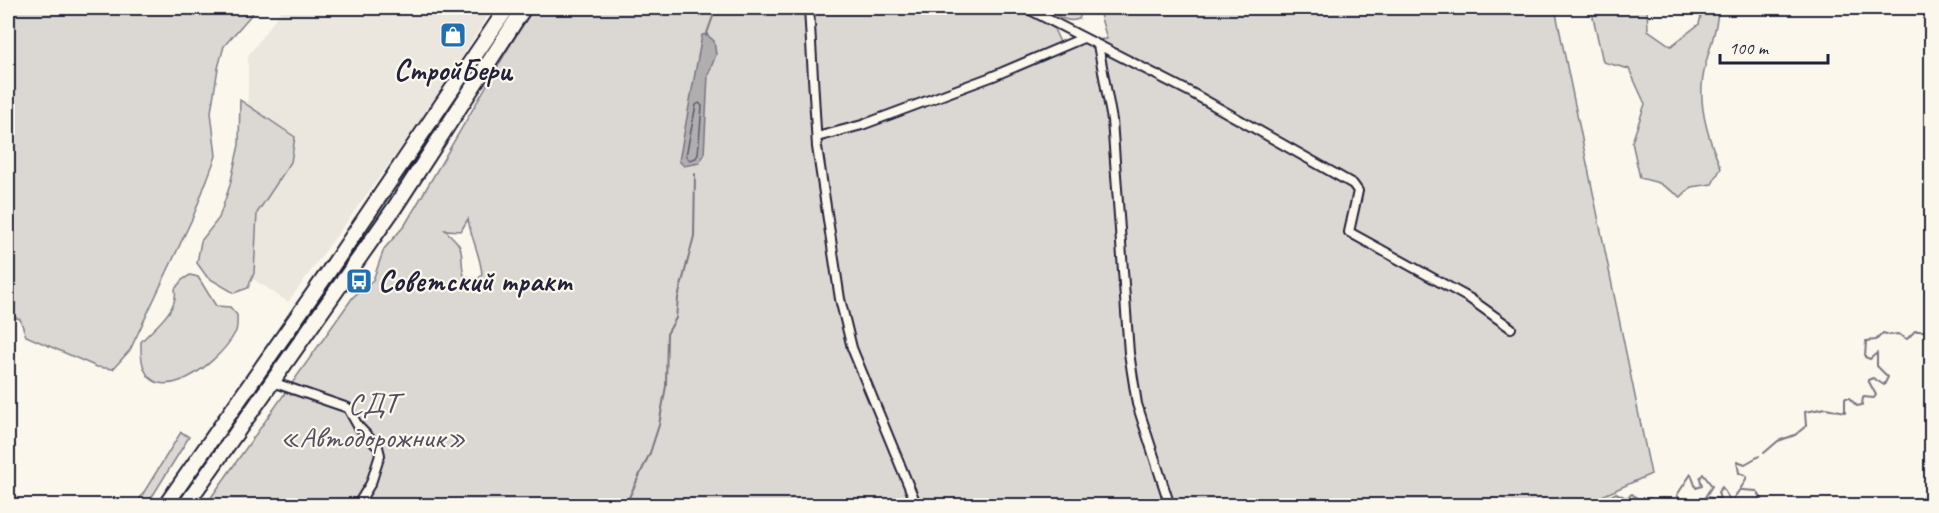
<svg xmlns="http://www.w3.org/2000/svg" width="1939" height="513" viewBox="0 0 1939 513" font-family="Caveat,sans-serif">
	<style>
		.built { fill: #ebe7df }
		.green { fill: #dbd8d3; stroke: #7e7d87; stroke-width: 1.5; fill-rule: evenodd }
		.water { fill: #b1aeb0; stroke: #787681; stroke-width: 1.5 }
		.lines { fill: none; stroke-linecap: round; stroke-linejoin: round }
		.shore { stroke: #5b5a6a; stroke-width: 1.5 }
		.stream { stroke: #787681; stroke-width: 2 }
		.minor-casing { stroke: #22223b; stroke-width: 12 }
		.trunk-casing { stroke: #22223b; stroke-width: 18 }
		.minor { stroke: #fbf7ec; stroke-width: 8 }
		.trunk { stroke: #fbf7ec; stroke-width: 14 }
		.rail-casing { stroke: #22223b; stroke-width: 4.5 }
		.rail { stroke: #fbf7ec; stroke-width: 2; stroke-dasharray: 7; stroke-linecap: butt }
		.labels { text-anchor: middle; stroke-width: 4.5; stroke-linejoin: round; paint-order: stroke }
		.poi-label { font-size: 30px; font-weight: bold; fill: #22223b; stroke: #fbf7ec }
		.park-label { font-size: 30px; fill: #505061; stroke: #fbf7ec }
	</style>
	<rect width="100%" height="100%" fill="#fbf7ec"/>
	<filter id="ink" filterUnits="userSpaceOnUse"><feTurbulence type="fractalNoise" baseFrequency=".0167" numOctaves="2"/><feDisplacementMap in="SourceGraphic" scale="12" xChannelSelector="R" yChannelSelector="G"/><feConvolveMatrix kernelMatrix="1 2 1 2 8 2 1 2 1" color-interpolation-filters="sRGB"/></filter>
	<g filter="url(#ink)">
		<path class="built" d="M283 8H493L422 119 288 302 247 275 248 56Z"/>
		<path class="green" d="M8 8H257L224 46 218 68 211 112 216 156 193 217 130 350 113 369 97 367 26 336 20 319 8 316Z
			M532 8H1044L1060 42 1107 39 1099 11 1131 8H1555L1651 474 1580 506H205L353 297 373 280 384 249 405 225ZM468 219C471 239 481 256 482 275L477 280 464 276C458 249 469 252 445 230L461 231Z
			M1051 8H1070L1081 14 1079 19C1068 23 1057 18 1051 8Z
			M1591 8H1647L1648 30 1671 46 1699 24 1703 8H1718C1718 35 1703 59 1702 86 1700 113 1710 143 1721 168L1712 184 1691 187 1681 197 1659 183 1640 178 1632 142 1645 104 1629 69 1603 62Z
			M240 100 295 137 291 162 257 213 254 273 248 288 234 293 207 277 197 263 201 241 219 218 230 185 239 145Z
			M190 275 198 277 216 306 230 307 237 315C237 320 238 329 235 333 216 369 138 422 141 342 154 327 179 310 175 289L182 280Z
			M181 432 189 437 147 505H136Z"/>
		<path class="water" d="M706 34 714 41 716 55 708 75 704 155 699 163 684 166 679 161 702 35Z"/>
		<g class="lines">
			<path class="shore" d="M699 103 702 106 698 154 696 158 689 160 686 156 696 105Z"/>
			<path class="stream" d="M706 36 716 8
				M1764 453 1778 441 1795 435 1806 426 1805 412 1826 408 1845 412V398H1849L1857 406 1862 405 1863 397 1874 398 1876 395 1868 380 1873 378 1884 385 1888 377 1877 366V353L1870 359 1865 357 1866 341 1876 340 1883 333 1890 335 1898 334 1907 339 1915 331H1932
				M1742 490 1757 491 1766 506
				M625 506 650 453 659 425 666 386 667 334 676 318 678 298 694 236 695 174
				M1594 506 1616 493 1626 498 1632 494 1640 501V506
				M1644 506 1649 498 1658 502 1663 498 1667 502 1664 506
				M1684 506 1677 495 1691 474 1696 488 1702 486 1700 478 1703 474 1712 486 1705 497 1720 499 1718 492 1722 487 1731 502C1737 492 1743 488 1747 476L1739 473 1737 461 1745 464 1759 456"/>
			<defs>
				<path id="minor" d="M809 8 817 147 840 299 852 348 917 506
					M1026 8 1192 93 1353 184 1358 191 1349 232 1469 298 1511 328
					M1098 45 1112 120 1129 353 1137 404 1170 506
					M817 137 862 125 991 77 1083 38
					M272 382 348 408 358 426 378 447 380 455 371 483 357 506"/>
				<path id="trunk" d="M165 506 327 274 507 8
					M185 506 395 207 524 8"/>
			</defs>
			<use href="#minor" class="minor-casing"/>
			<use href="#trunk" class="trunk-casing"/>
			<use href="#minor" class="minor"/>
			<use href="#trunk" class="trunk"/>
			<defs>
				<path id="rail" d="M1903 506 1932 501"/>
			</defs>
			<use href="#rail" class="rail-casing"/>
			<use href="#rail" class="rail"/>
		</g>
	</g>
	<defs>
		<symbol id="shop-square" viewBox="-11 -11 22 22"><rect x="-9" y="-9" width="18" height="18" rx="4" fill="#1f6fb2" stroke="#fbf7ec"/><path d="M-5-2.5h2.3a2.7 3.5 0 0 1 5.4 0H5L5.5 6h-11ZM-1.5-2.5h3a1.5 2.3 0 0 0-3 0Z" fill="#fff"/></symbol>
		<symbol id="bus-square" viewBox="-11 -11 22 22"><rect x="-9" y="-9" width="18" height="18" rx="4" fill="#1f6fb2" stroke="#fbf7ec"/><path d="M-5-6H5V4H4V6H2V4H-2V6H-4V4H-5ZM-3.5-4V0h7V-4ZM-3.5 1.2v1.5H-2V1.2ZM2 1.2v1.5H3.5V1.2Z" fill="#fff"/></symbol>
	</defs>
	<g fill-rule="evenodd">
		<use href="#shop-square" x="438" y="20" width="30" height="30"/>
		<use href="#bus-square" x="344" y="266" width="30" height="30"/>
	</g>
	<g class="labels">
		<g class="poi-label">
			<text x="453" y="80">СтройБери</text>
			<text x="378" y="291" text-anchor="start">Советский тракт</text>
		</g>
		<g class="park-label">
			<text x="373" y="413">СДТ<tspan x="373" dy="34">«Автодорожник»</tspan></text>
		</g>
	</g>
	<rect width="1939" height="513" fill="none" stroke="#fbf7ec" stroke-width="30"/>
	<rect x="15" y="15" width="1909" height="483" fill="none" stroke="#22223b" stroke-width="2" filter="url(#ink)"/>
	<path d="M1720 54v9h108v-9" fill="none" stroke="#22223b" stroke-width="3"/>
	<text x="1729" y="54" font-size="18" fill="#22223b" stroke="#fbf7ec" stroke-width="4.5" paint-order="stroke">100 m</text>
</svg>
